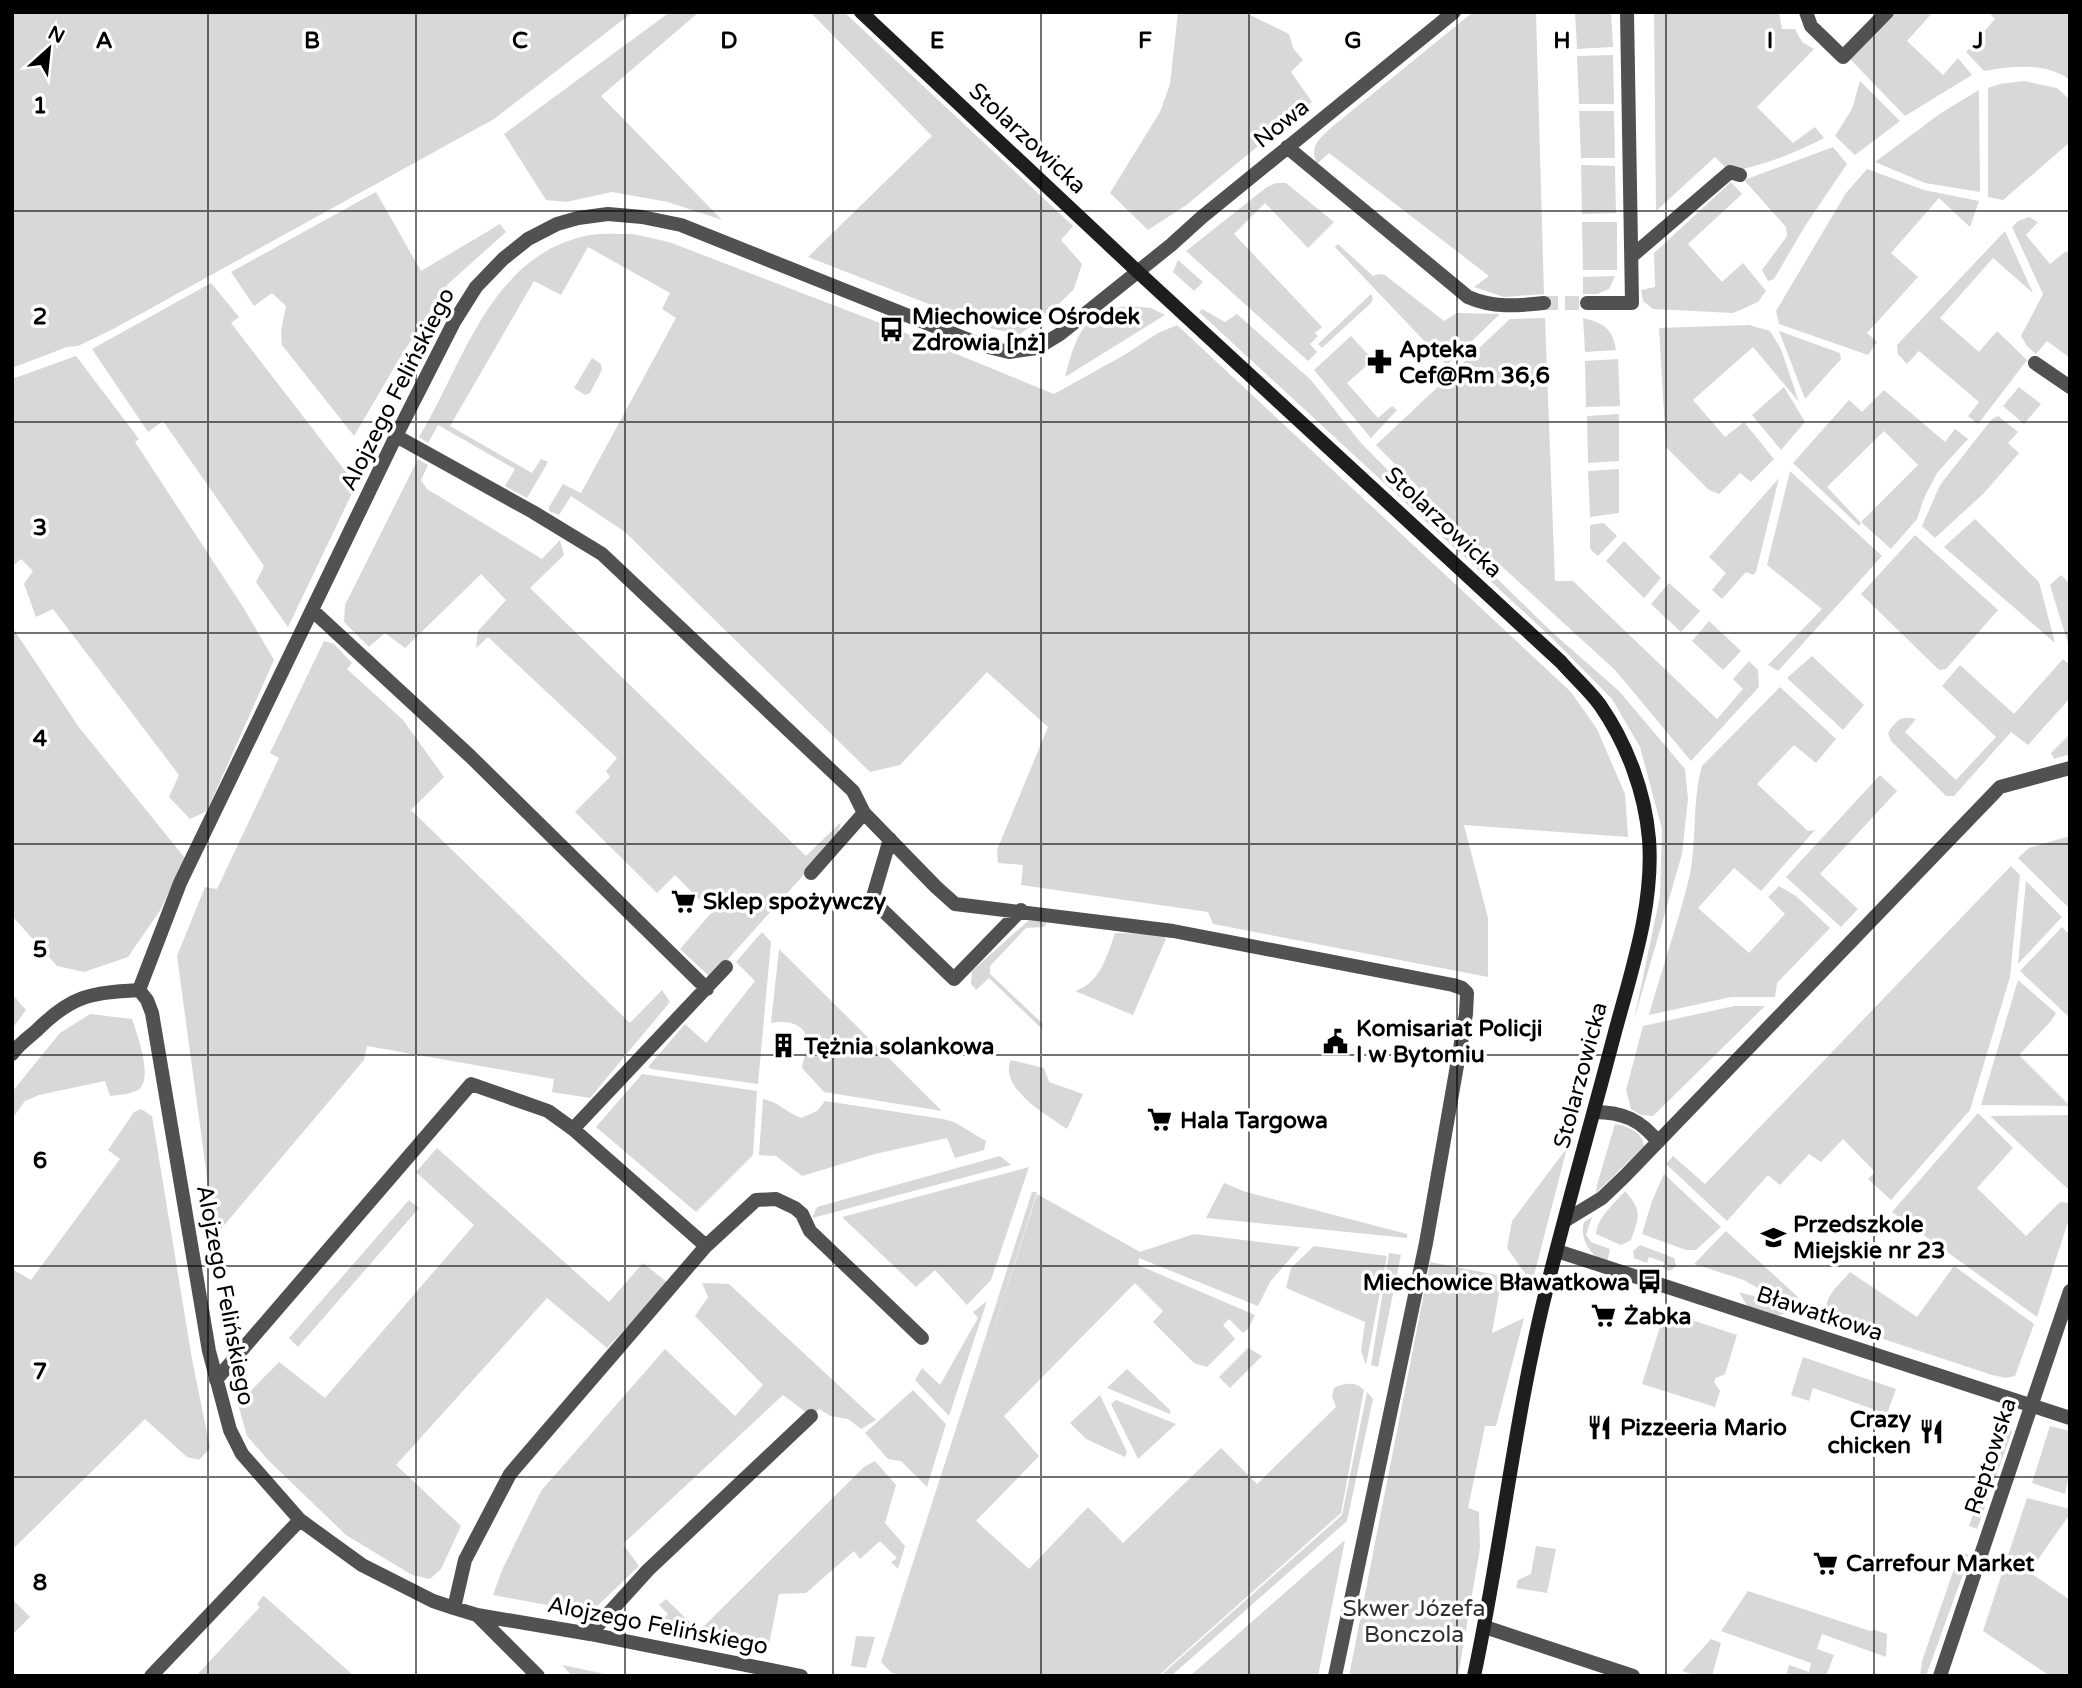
<svg xmlns="http://www.w3.org/2000/svg" width="2082" height="1688" viewBox="0 0 2082 1688" font-family="'Varela Round',sans-serif">
	<style>
		.green { fill: #d8d8d8 }
		.lines { fill: none; stroke-linecap: round; stroke-linejoin: round }
		.street-tunnel { stroke: #d9d9d9; stroke-width: 14; stroke-dasharray: 14 7; stroke-linecap: butt }
		.street { stroke: #515151; stroke-width: 14 }
		.secondary { stroke: #1e1e1e; stroke-width: 14 }
		.grid { fill: none; stroke: #000; stroke-width: 2; stroke-opacity: 0.55 }
		.labels { text-anchor: middle; stroke-width: 7; stroke-linejoin: round; paint-order: stroke }
		.street-label { font-size: 23px; fill: #000; stroke: #fff }
		.poi-label { font-size: 23px; font-weight: bold; fill: #000; stroke: #fff; text-anchor: start }
		.park-label { font-size: 23px; fill: #2f2f2f; stroke: #fff }
		.grid-label { font-size: 23px; text-anchor: middle; font-weight: bold; fill: #000; stroke: #fff; stroke-width: 7; stroke-linejoin: round; paint-order: stroke }
	</style>
	<rect width="100%" height="100%" fill="#fff"/>
	<path class="green" d="M12 12H633L494 119 115 328 78 346 67 347 12 368Z
		M670 12H699L601 96 722 220 668 202 612 192 566 202 546 200 504 134Z
		M810 12H844L1073 226 1061 240 1082 264 1074 289 1050 313 1020 334 993 329 808 257 932 136Z
		M1178 12H1244L1289 34 1293 48 1303 60 1291 72 1312 102 1185 206 1148 230 1110 193 1160 112 1170 84Z
		M1473 12H1536L1544 294 1504 297 1474 287 1489 276 1329 153 1317 164C1309 146 1319 139 1332 127Z
		M1575 12H1611L1613 47 1577 49Z
		M1654 12H1779L1782 29H1795L1802 42 1814 49 1757 107 1793 143 1815 127 1824 138C1794 154 1763 165 1730 172L1715 157 1656 211Z
		M1896 12H1933L1907 41 1943 75 1958 58 1972 75 1905 116 1850 59Z
		M1988 12H2070V80C2046 62 2012 66 1984 71L1966 52 1995 19Z
		M1613 55 1614 104H1579L1577 56Z
		M1860 81 1900 121 1855 155 1835 136 1852 109Z
		M2024 81 2057 88 2070 100V142L2003 200 1988 197V88L2000 84Z
		M1979 90 1980 192 1925 183 1875 162 1941 113Z
		M1579 111H1614L1615 158H1581Z
		M1833 147 1847 164 1805 226 1774 279 1768 281 1762 270 1787 236 1786 227 1744 180Z
		M1581 165 1615 166 1616 213 1582 214Z
		M1867 169 1924 190 1979 201 1970 227 1939 198 1891 253 1918 277 1867 333 1877 342 1868 355 1779 324 1776 311 1846 193Z
		M1731 182 1742 194 1688 244 1722 282 1743 263 1766 291 1758 302 1733 313 1653 309 1643 301 1641 290 1655 287 1654 253Z
		M1276 183H1286L1334 222 1308 248 1265 203 1234 234 1322 327 1315 333 1318 336 1310 344 1317 352 1308 361 1186 251 1267 187Z
		M376 192 421 271 500 224 506 232 448 284 401 356 354 436 282 345 281 331 286 306 272 293 254 306 231 272Z
		M2029 217 2038 222 2026 235 2050 264 2066 251 2070 255V358L2047 341 2036 354 2027 346 2021 336 2043 294 2012 227 2018 221Z
		M1582 222H1617V270H1583Z
		M2005 231 2033 293 1993 258 1940 318 1979 352 1997 331 2027 360 1978 424 1968 416 1979 402 1919 351 1907 364 1898 354 1897 345Z
		M633 234 669 242 893 328 1054 394 1126 354 1158 333 1177 325 1571 692 1597 729 1625 794 1628 837 1464 825 1488 918V977L1213 924 1208 912 1021 885 1023 865 998 863 997 850 1048 727 987 672 900 765 870 772 625 532 571 496 559 515 549 511V507L563 484 581 493 676 318 662 309 670 293 588 247 561 295 534 281 450 426 532 473 541 459 548 462 527 498 505 486 515 469 438 425 428 443 419 437C464 363 490 254 590 235 603 233 619 234 633 234Z
		M1338 244 1373 276 1378 274 1385 275 1444 321 1457 313 1500 314 1447 365 1335 247Z
		M1178 260 1203 282 1194 291 1173 272Z
		M1615 276 1609 289 1597 294H1583V277Z
		M211 283 239 317 231 323 356 485 288 627 256 582 264 566 163 421 148 432 92 349Z
		M1371 294 1373 299 1371 303 1322 348 1318 344Z
		M1130 306 1151 308 1165 315 1065 377C1076 336 1083 310 1130 306Z
		M1202 309 1225 322 1237 314 1311 380 1361 443 1439 522 1554 634 1619 691 1685 769 1688 799 1682 854 1634 1020 1660 896 1662 829 1640 747 1612 699 1551 637 1199 312Z
		M1545 318 1555 581H1573L1717 719 1743 689 1733 679 1749 661 1758 670 1759 687 1691 761 1615 670 1448 517 1376 445 1510 319Z
		M1583 318C1604 323 1613 329 1616 350L1585 352Z
		M1749 325 1770 331 1781 349 1799 402 1753 347 1693 400 1725 437 1744 422 1774 459 1751 482 1740 473 1719 494 1709 490 1666 447 1659 328Z
		M1779 331 1840 353 1841 359 1805 399Z
		M1351 336 1373 360 1347 383 1378 418 1392 406 1397 410 1371 438 1314 370Z
		M76 356 139 439 135 442 243 607 274 660 207 811 190 819 169 797 179 775 53 609 36 617 24 584 33 571 21 559 12 567V379Z
		M592 358 601 364 602 370 590 393 585 395 574 388Z
		M1618 359 1620 406 1586 407 1585 361Z
		M1784 387 1805 422 1781 450 1752 415Z
		M2019 387 2041 404 2024 424 2003 406Z
		M1884 390 1945 442 1955 429 1968 439 1937 473 1924 498 1917 519 1891 549 1861 522 1918 465 1884 431 1827 487 1861 523 1859 526 1793 463 1849 400 1862 412Z
		M1619 414V461L1588 463 1587 416Z
		M1998 416 2018 432 2008 443 2019 453 1984 493 1935 538 1922 526 1940 485 1992 419Z
		M418 459 428 465 421 480 427 489 542 559 560 540 564 555 530 588 806 856 841 822 837 836 816 861 711 978 680 949 712 912 675 875 657 893 575 812 610 777 606 771 617 758 488 637 476 648 478 631 506 600 481 574 405 648 385 633 369 647 344 622 345 605Z
		M1619 469V513L1590 517 1588 471Z
		M1790 471 1882 556 1778 671 1768 665 1822 609 1767 565Z
		M1779 478 1756 572 1753 575 1746 572 1722 599 1712 590 1726 573 1709 557Z
		M1975 519 2039 582 2055 643 1944 547Z
		M1604 523 1617 536 1598 556 1590 549V525Z
		M1915 535 1998 610 1946 669 1939 670 1861 594Z
		M1624 541 1661 578 1644 598 1606 561Z
		M2061 575 2070 584V650L2050 585Z
		M1669 583 1700 611 1681 632 1651 604Z
		M1709 621 1741 651 1723 670 1692 641Z
		M12 627 78 726 185 858 161 909 128 957 84 972 57 966 12 916Z
		M324 641 334 644 352 663 347 669 403 720 444 777 411 810 630 1023 662 990 670 1002 590 1098 552 1092 554 1079 367 1046 364 1060 215 1236 177 956 205 887 217 889 279 758 270 753Z
		M1812 656 1864 705 1843 730 1787 678Z
		M2063 659 2070 665V698L2028 745 2011 732 1954 796H1946L1891 741 1888 733C1896 720 1901 715 1916 719L1905 732 1956 780 1996 737 1942 686 1960 665 2014 714Z
		M1780 687 1836 739 1816 763 1794 745 1757 784 1808 831 1815 830 1761 891 1734 868 1698 908 1749 953 1785 914 1768 897 1779 886 1796 896 1830 928 1777 983 1775 997H1731L1649 1015C1662 968 1679 921 1690 874 1697 838 1692 801 1702 766Z
		M2070 734V754L2054 759 2051 753Z
		M1880 775 1897 791 1820 874 1858 909 1841 927 1786 877Z
		M2070 836V908H2069L2018 858 2029 848Z
		M2011 866 2020 875 2010 977 1970 1110 1891 1200 1868 1179 1875 1172 1843 1139 1821 1162 1809 1154 1780 1185 1768 1175 1727 1221 1666 1164 1673 1156 1705 1184Z
		M2026 881 2062 917 2018 964Z
		M1029 920 1047 922 1044 927 1026 928 990 966V974L1043 1024 1042 1029 989 978 976 990 971 984 972 971Z
		M2062 927 2070 935V1018L2020 971Z
		M762 932 771 942 758 1084 651 1069 648 1067 685 1024 706 1043 755 981 736 962Z
		M1115 933 1160 934 1166 939 1133 1015 1075 991C1100 983 1107 956 1115 933Z
		M779 949 942 1111 824 1092 802 1068C803 1060 806 1053 807 1046 809 1023 787 1020 771 1023Z
		M2018 980 2056 1013 2051 1021 2019 1055 2070 1106 1981 1105Z
		M12 994 26 1010 12 1029Z
		M1734 1006H1765L1653 1116 1641 1115 1631 1109 1626 1090 1643 1026Z
		M90 1014 132 1019C137 1034 154 1079 138 1090 131 1094 119 1095 110 1096L105 1081 39 1095 25 1101 12 1119V1092L60 1033Z
		M1011 1060 1044 1068 1049 1082 1083 1094 1067 1129C1048 1116 998 1088 1011 1060Z
		M642 1074 757 1091 753 1155 696 1212 596 1127Z
		M763 1099C779 1102 787 1113 801 1118L817 1111 825 1101 943 1119 954 1122 986 1141 984 1150 955 1158 947 1138 875 1154 802 1176 776 1156 759 1155Z
		M141 1109 152 1116 192 1359 210 1448 199 1460 187 1457 145 1419 12 1550V1269L31 1280 120 1159 108 1150 134 1112Z
		M1978 1113 2013 1148 1977 1188 2026 1236 2060 1202 2070 1203V1216L2037 1317 1892 1212Z
		M2070 1115V1191L1990 1116Z
		M1615 1124C1627 1126 1643 1132 1644 1146L1596 1193 1597 1185Z
		M437 1148 609 1302 643 1263 668 1283 607 1348 547 1298 396 1465 461 1526 441 1569 430 1579 412 1575 346 1535 268 1460 247 1436 238 1404 279 1362 325 1398 474 1225 416 1172Z
		M1567 1148 1532 1283 1507 1248 1512 1221Z
		M1000 1156 1011 1165 812 1218 817 1207Z
		M1029 1167 991 1280 967 1305 935 1270 916 1287 842 1217Z
		M1664 1174 1721 1227 1696 1250H1686L1642 1234 1652 1201Z
		M1224 1183 1246 1192 1407 1234V1238L1206 1218Z
		M1625 1191C1643 1212 1639 1216 1631 1240L1621 1245 1596 1234C1597 1218 1614 1204 1625 1191Z
		M1032 1192H1037L984 1359 1037 1194 1140 1252 1194 1234 1300 1247 1270 1282 1258 1306 1139 1258 1138 1265 1255 1315 1248 1329 1243 1333 1229 1319 1223 1325 1235 1339 1207 1367 1194 1363 1153 1322 1163 1311 1135 1283 1004 1416 1039 1456 976 1521 1029 1569 1088 1507 1123 1543 1221 1448 1257 1484 1336 1407 1332 1396 1334 1388C1343 1383 1356 1381 1364 1390L1341 1513 1158 1676H907L892 1673 881 1662Z
		M409 1200 419 1208 298 1347 289 1338Z
		M1592 1217 1586 1235 1591 1242 1610 1249 1607 1263C1591 1257 1579 1239 1584 1222Z
		M1726 1231 1798 1297 1790 1307 1744 1280 1694 1264Z
		M1640 1245 1674 1258 1676 1266 1670 1271 1663 1268 1664 1262 1649 1257 1647 1263 1634 1258 1633 1251Z
		M1314 1246 1387 1256 1366 1365 1361 1351 1365 1322 1286 1288 1291 1268Z
		M1389 1253 1401 1255 1378 1367 1371 1365Z
		M1430 1262 1502 1276 1492 1333 1524 1318 1496 1426H1485L1468 1508 1479 1512 1480 1548 1458 1676H1349Z
		M1954 1266 2034 1324 2015 1376 2006 1378 1992 1375 1829 1321C1819 1299 1837 1288 1850 1272L1917 1317Z
		M702 1283 729 1284 876 1420 861 1429 848 1419 831 1416 819 1409 811 1416 783 1395 623 1544 639 1566 590 1613 493 1595 502 1570 541 1491 665 1349 735 1416 763 1385 695 1316 708 1297Z
		M1739 1292 1757 1297 1785 1313 1775 1317 1750 1311Z
		M987 1301 949 1416 915 1380 922 1368 940 1385 978 1318 973 1312Z
		M1665 1311 1737 1335 1725 1374 1716 1378 1714 1382 1720 1391 1715 1407 1642 1384Z
		M1248 1348 1262 1356 1230 1388 1219 1377Z
		M1803 1357 1896 1389 1887 1414 1813 1388 1809 1401 1791 1395Z
		M1127 1369 1170 1410V1414L1107 1388Z
		M913 1390 946 1424 927 1487 901 1461 888 1459 865 1433Z
		M1367 1392 1373 1399 1347 1521 1171 1676H1160L1342 1515Z
		M1100 1395 1127 1452 1125 1457 1086 1439 1070 1423Z
		M1116 1400 1176 1424 1138 1459 1111 1404Z
		M2006 1418 2012 1432 1977 1529 1969 1526Z
		M2050 1426 2070 1431V1470L2065 1494 2032 1483Z
		M875 1461 896 1485 885 1523 905 1546 898 1569 891 1562 897 1558 880 1541 860 1559 854 1551 806 1593 779 1594 768 1650 654 1628 668 1614 659 1605 666 1599 699 1631 864 1467Z
		M2027 1498 2070 1509V1514L2029 1572 2070 1600V1676H2050L1983 1631Z
		M1345 1540 1318 1676H1190Z
		M1536 1546 1556 1549 1547 1593 1516 1588 1518 1580 1531 1574Z
		M1960 1552 1970 1555 1926 1676H1920L1922 1661Z
		M1748 1591 1870 1631 1875 1630 1887 1634 1886 1657 1822 1634 1817 1649 1834 1655 1826 1676H1786L1789 1665 1809 1672 1811 1663 1721 1631Z
		M263 1596H264L354 1676H196L260 1607 257 1604Z
		M12 1599 30 1617 12 1635Z
		M856 1636 875 1637 866 1668 851 1666Z
		M1711 1639 1721 1643 1712 1676H1697L1682 1671Z
		M562 1665 615 1676H572Z"/>
	<g class="lines">
		<path class="street-tunnel" d="M1544 303H1587"/>
		<path class="street" d="M1806 12 1811 26 1843 57 1887 12
			M1287 147 1468 297C1493 308 1517 306 1544 303
			M1632 256 1730 172 1740 175
			M1587 303H1632L1627 12
			M2035 363 2070 387
			M396 436 533 512 602 554 853 791 864 813 936 887 955 904 1173 931 1453 985 1462 988 1467 993 1466 1014 1426 1243 1335 1676
			M312 610 470 756 707 989
			M890 839 872 900 954 979 1021 910
			M811 873 864 813
			M139 990 180 883 396 436 454 322 476 287 503 259 528 239 557 224 578 218 608 214 642 217 681 225 984 346 1009 352 1037 348 1060 334 1171 245 1202 217 1454 12
			M139 990 147 1000 152 1013 209 1351 230 1430 242 1454 300 1520 362 1565 433 1601 454 1608 477 1615 590 1634 801 1676
			M12 1054C18 1045 28 1038 36 1031 72 995 90 993 139 990
			M1594 1112C1623 1112 1641 1120 1658 1142
			M1566 1220 1602 1198 1625 1176 2000 787 2070 768
			M706 1246 756 1200 776 1199 795 1208 802 1214 810 1231 922 1338
			M1557 1251 2070 1418
			M216 1380 471 1084 548 1111 573 1129 726 967
			M454 1608 465 1560 510 1474 706 1246 573 1129
			M477 1615 538 1676
			M1485 1627 1633 1676
			M590 1634 648 1570 811 1416
			M151 1676 300 1520
			M1940 1676 2070 1291"/>
		<path class="secondary" d="M861 12 1137 271 1561 662C1573 676 1589 690 1600 705 1627 744 1645 792 1649 839 1654 904 1632 969 1615 1032 1593 1116 1569 1199 1548 1283 1515 1412 1502 1546 1474 1676"/>
	</g>
	<path class="grid" d="M208 12V1676M416 12V1676M625 12V1676M833 12V1676M1041 12V1676M1249 12V1676M1457 12V1676M1666 12V1676M1874 12V1676M12 211H2070M12 422H2070M12 633H2070M12 844H2070M12 1055H2070M12 1266H2070M12 1477H2070"/>
	<defs>
		<symbol id="bus-bare" viewBox="-9 -9 18 18"><path d="M-5-6H5V4H4V6H2V4H-2V6H-4V4H-5ZM-3.5-4V0h7V-4ZM-3.5 1.2v1.5H-2V1.2ZM2 1.2v1.5H3.5V1.2Z" fill="#000" stroke="#fff" stroke-width="2.5" paint-order="stroke"/></symbol>
		<symbol id="pharmacy-bare" viewBox="-9 -9 18 18"><path d="M-2-6h4v4h4v4h-4v4h-4v-4h-4v-4h4Z" fill="#000" stroke="#fff" stroke-width="2.5" paint-order="stroke"/></symbol>
		<symbol id="supermarket-bare" viewBox="-9 -9 18 18"><path d="M-6-5.5h2.5l.6 2H6L4.5 2H-2.5L-4.4-4H-6ZM-1.5 3.2a1.3 1.3 0 1 0 .1 0ZM3 3.2a1.3 1.3 0 1 0 .1 0Z" fill="#000" stroke="#fff" stroke-width="2.5" paint-order="stroke"/></symbol>
		<symbol id="civic-bare" viewBox="-9 -9 18 18"><path d="M-.6-6.5H3V-4.5H.6V-3L4-1V1h2V6H-6V1h2V-1L-.6-3ZM-1.2 2.5V6h2.4V2.5Z" fill="#000" stroke="#fff" stroke-width="2.5" paint-order="stroke"/></symbol>
		<symbol id="building-bare" viewBox="-9 -9 18 18"><path d="M-4-6H4V6H1V3H-1V6H-4ZM-2.5-4.3h1.7v1.8h-1.7ZM.8-4.3h1.7v1.8H.8ZM-2.5-1h1.7V.8h-1.7ZM.8-1h1.7V.8H.8Z" fill="#000" stroke="#fff" stroke-width="2.5" paint-order="stroke"/></symbol>
		<symbol id="school-bare" viewBox="-9 -9 18 18"><path d="M0-5L7-2L0 1L-7-2ZM-4 1L0 2.5L4 1V4Q0 6-4 4Z" fill="#000" stroke="#fff" stroke-width="2.5" paint-order="stroke"/></symbol>
		<symbol id="restaurant-bare" viewBox="-9 -9 18 18"><path d="M-5-6h1v4h1v-4h1v4h1v-4h1v5L-1.5 .5V6h-2V.5L-5-1ZM5-6V6H3V1.5H1.5Q1.5-4 5-6Z" fill="#000" stroke="#fff" stroke-width="2.5" paint-order="stroke"/></symbol>
	</defs>
	<g fill-rule="evenodd">
		<use href="#bus-bare" x="874" y="312" width="35" height="35"/>
		<use href="#pharmacy-bare" x="1362" y="344" width="35" height="35"/>
		<use href="#supermarket-bare" x="666" y="884" width="35" height="35"/>
		<use href="#civic-bare" x="1318" y="1024" width="35" height="35"/>
		<use href="#building-bare" x="766" y="1028" width="35" height="35"/>
		<use href="#supermarket-bare" x="1142" y="1102" width="35" height="35"/>
		<use href="#school-bare" x="1756" y="1220" width="35" height="35"/>
		<use href="#bus-bare" x="1632" y="1264" width="35" height="35"/>
		<use href="#supermarket-bare" x="1586" y="1298" width="35" height="35"/>
		<use href="#restaurant-bare" x="1582" y="1410" width="35" height="35"/>
		<use href="#restaurant-bare" x="1914" y="1414" width="35" height="35"/>
		<use href="#supermarket-bare" x="1808" y="1546" width="35" height="35"/>
	</g>
	<g class="labels">
		<g class="street-label">
			<text transform="translate(1281 123) rotate(-39)" y="8">Nowa</text>
			<text transform="translate(1028 138) rotate(43)" y="8">Stolarzowicka</text>
			<text transform="translate(397 389) rotate(-63)" y="8">Alojzego Felińskiego</text>
			<text transform="translate(1444 522) rotate(43)" y="8">Stolarzowicka</text>
			<text transform="translate(1580 1075) rotate(-75)" y="8">Stolarzowicka</text>
			<text transform="translate(226 1295) rotate(79)" y="8">Alojzego Felińskiego</text>
			<text transform="translate(1820 1313) rotate(18)" y="8">Bławatkowa</text>
			<text transform="translate(1990 1456) rotate(-72)" y="8">Reptowska</text>
			<text transform="translate(658 1625) rotate(11)" y="8">Alojzego Felińskiego</text>
		</g>
		<g class="poi-label">
			<text x="912" y="324">Miechowice Ośrodek<tspan x="912" dy="26">Zdrowia [nż]</tspan></text>
			<text x="1399" y="357">Apteka<tspan x="1399" dy="26">Cef@Rm 36,6</tspan></text>
			<text x="703" y="909">Sklep spożywczy</text>
			<text x="1356" y="1036">Komisariat Policji<tspan x="1356" dy="26">I w Bytomiu</tspan></text>
			<text x="804" y="1054">Tężnia solankowa</text>
			<text x="1180" y="1128">Hala Targowa</text>
			<text x="1793" y="1232">Przedszkole<tspan x="1793" dy="26">Miejskie nr 23</tspan></text>
			<text x="1630" y="1290" text-anchor="end">Miechowice Bławatkowa</text>
			<text x="1624" y="1324">Żabka</text>
			<text x="1911" y="1427" text-anchor="end">Crazy<tspan x="1911" dy="26">chicken</tspan></text>
			<text x="1620" y="1435">Pizzeeria Mario</text>
			<text x="1846" y="1571">Carrefour Market</text>
		</g>
		<g class="park-label">
			<text x="1414" y="1616">Skwer Józefa<tspan x="1414" dy="26">Bonczola</tspan></text>
		</g>
	</g>
	<g class="grid-label">
		<text x="104" y="48">A</text>
		<text x="312" y="48">B</text>
		<text x="520" y="48">C</text>
		<text x="729" y="48">D</text>
		<text x="937" y="48">E</text>
		<text x="1145" y="48">F</text>
		<text x="1353" y="48">G</text>
		<text x="1562" y="48">H</text>
		<text x="1770" y="48">I</text>
		<text x="1978" y="48">J</text>
		<text x="40" y="113">1</text>
		<text x="40" y="324">2</text>
		<text x="40" y="535">3</text>
		<text x="40" y="746">4</text>
		<text x="40" y="957">5</text>
		<text x="40" y="1168">6</text>
		<text x="40" y="1379">7</text>
		<text x="40" y="1590">8</text>
	</g>
	<rect width="2082" height="1688" fill="none" stroke="#000000" stroke-width="28"/>
	<g transform="translate(49 49) rotate(27)" stroke="#ffffff" stroke-width="5" paint-order="stroke">
	<path d="M0-5L12 26L0 18L-12 26Z" fill="#000000"/>
	<text y="-10" font-size="19" font-weight="bold" text-anchor="middle" fill="#000000">N</text>
	</g>
</svg>
